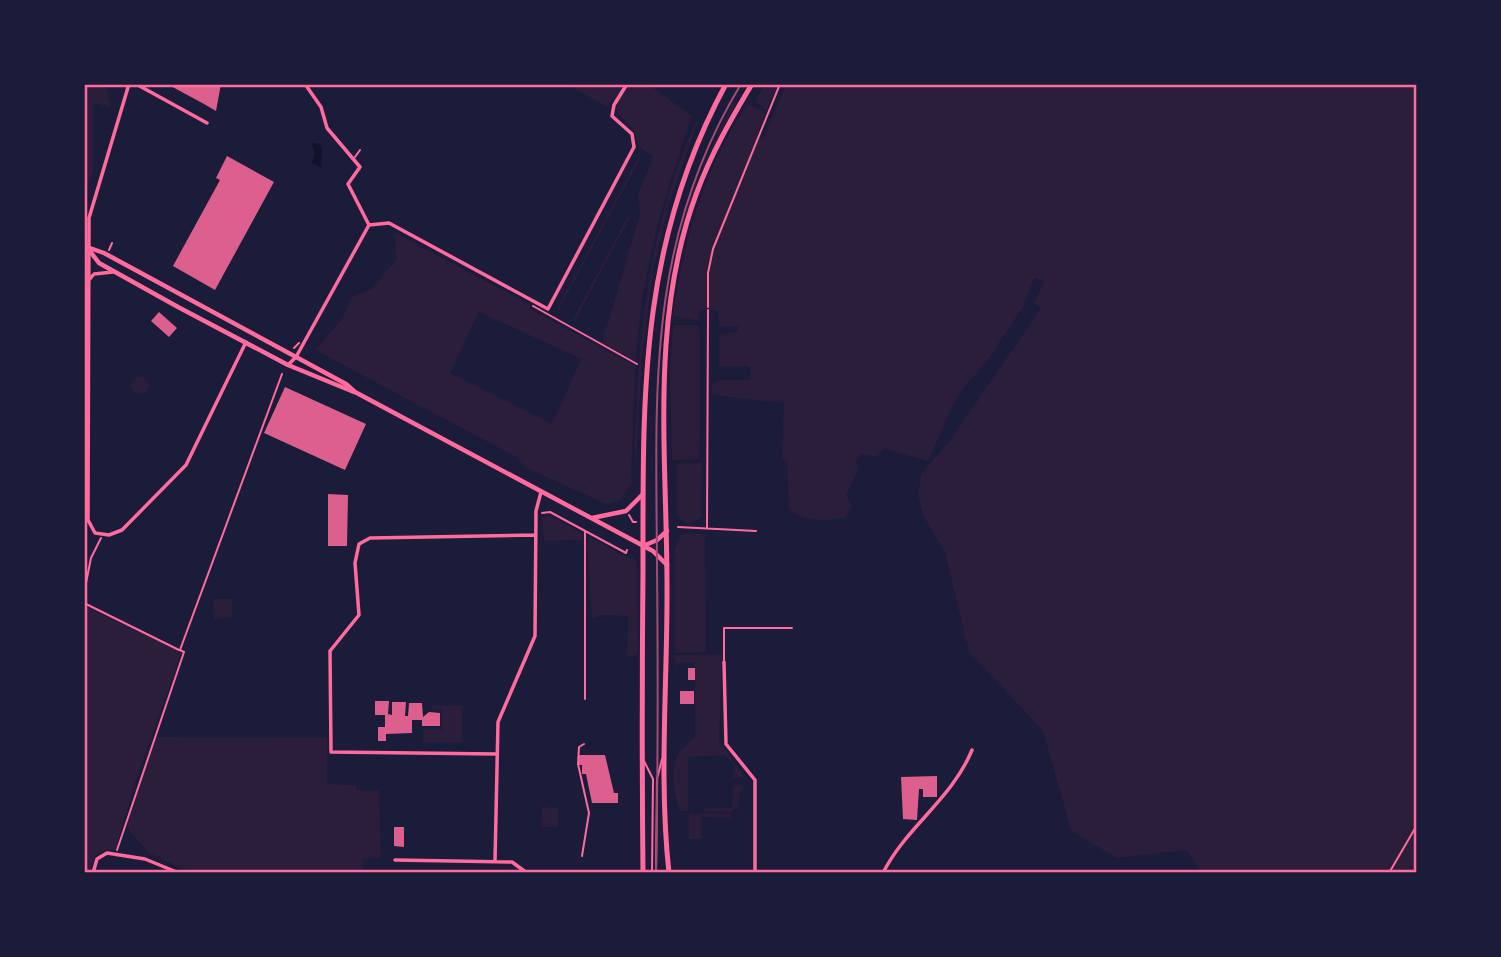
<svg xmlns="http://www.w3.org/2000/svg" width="1501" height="957" viewBox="0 0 1501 957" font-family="'Public Sans',sans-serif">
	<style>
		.green { fill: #2a1e3b; fill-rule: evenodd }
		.water { fill: #12122b }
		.building { fill: #dd5f8e }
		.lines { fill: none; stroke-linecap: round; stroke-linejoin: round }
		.path { stroke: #ff6b9d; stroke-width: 2 }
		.service { stroke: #ff6b9d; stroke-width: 2 }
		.minor { stroke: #ff6b9d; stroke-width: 3.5 }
		.tertiary { stroke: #ff6b9d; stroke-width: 4.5 }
		.secondary { stroke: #ff6b9d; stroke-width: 5 }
		.tram { stroke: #a44b75; stroke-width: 2 }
		.neatline { fill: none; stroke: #ff6b9d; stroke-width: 2.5 }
	</style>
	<rect width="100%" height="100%" fill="#1b1b3a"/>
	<path class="green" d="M84 84H105L111 107 93 103V172L84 197Z
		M567 84H648L692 116C664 197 640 275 636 361L602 343 640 214 638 195 653 157 638 146 634 130 618 114V103L611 100 607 107Z
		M765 84H778L767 110 755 102Z
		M786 84H1417V873H1201L1187 850 1116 858 1071 830 1043 731 969 652 945 552 924 517 918 495 921 474 951 439 1041 308 1034 303 1044 281 1034 278 1024 305 989 358 956 398 928 461 884 449 877 457 860 454 856 461 858 470 846 495 852 505 846 517C829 522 803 522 789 510L787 460H782L784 403 712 395V384L718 380H751L750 366H719V334L737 332 738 326H719L718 310H699V321L673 316C684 239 704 168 748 104L766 113 757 136 763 140Z
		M733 101 736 103 699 175 670 275 692 189Z
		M698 121 670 200 653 269 642 356 636 465C632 446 637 421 637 401 641 305 656 212 695 123Z
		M639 156 641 157 558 311V307Z
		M628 216 630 217 575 321 573 319Z
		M395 233 531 305 530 309 635 366 631 484 620 500 606 504 524 467 518 458 315 350 343 318 351 297 371 289 396 260ZM479 312 581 359 552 424 450 373Z
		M673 325H698L700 333C700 376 701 417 699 459L672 460 670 370Z
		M131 385a9 9 0 1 1 18 0a9 9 0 1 1-18 0Z
		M702 463 701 518 687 524 677 516V464Z
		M549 515 582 533V540L544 541 542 518Z
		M681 534H705L706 652 675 653V548Z
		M590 537 631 559 633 556 637 563 638 653 635 656 627 657 628 616 603 615 592 619 587 543Z
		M213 599H232V618L214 619Z
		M84 606 182 652 135 782 115 851 106 850 96 855 89 873H84Z
		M722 654 719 741 745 778H733L734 766 725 755 688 757V808L687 811H680C674 794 670 773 677 756 679 751 690 742 695 736V662L677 663V672L674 655Z
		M432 706H462V742H423V730H442V710L432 709Z
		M155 737 327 738V784L356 785V790H379L381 858 363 859V873H192L149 853 130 832 127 822Z
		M733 785 744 787 740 792 738 808 731 812 704 811 705 808H732Z
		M542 807 558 808V827H541Z
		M689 813 730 814V818L701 817V839H689Z"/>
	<path class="water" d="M311 143 319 144 322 149 321 168 312 163 315 153Z"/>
	<path class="building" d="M167 84H221L216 111 204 104Z
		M227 156 274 182 215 290 173 266 220 180 216 178Z
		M159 312 177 328 169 337 151 321Z
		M285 387 366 424 345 470 264 433Z
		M328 494 348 495 347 546H328Z
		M688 668H695V680H688Z
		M680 691H694V704H680Z
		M375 701H389L388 714 392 715V702H406L405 716H408L409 703H422L423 717 429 712 440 713V726H422V720H412V733L386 734V741H378V727H385V715H375Z
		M579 755H605L614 793H618V803H592L586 774H582V765H579Z
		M937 776V797H923V789H919L917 820 903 819 901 777Z
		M394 827H404V847L394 846Z"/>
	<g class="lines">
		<path class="path" d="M109 250 112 243
			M533 306 637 364
			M708 307V273L713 249 780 84
			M294 348 299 343
			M542 513 550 512 626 553 627 550
			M629 515 633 522H636
			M84 593 91 558 101 538
			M84 603 179 650
			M585 699V531
			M117 850 184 652 180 650 282 374
			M582 856 589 813 578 764 579 747 584 744
			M1389 873 1417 825"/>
		<path class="service" d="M355 157 360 150
			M678 527 756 531
			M707 528 708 310
			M724 660V628H792
			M644 761 653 779 652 873
			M656 873 657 779 662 759"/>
		<path class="minor" d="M129 84 89 218 88 520 95 533 109 535 122 530 186 465 246 342
			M136 84 207 123
			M305 84 321 107 327 128 360 167 348 184 369 225
			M89 280 94 274 113 272
			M288 365 296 357 369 225 389 223 548 309 634 147 632 134 612 116 614 105 627 84
			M724 662 726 744 755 780V873
			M497 754 331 752 330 651 359 615 355 563 359 544 370 538 535 535
			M395 860 512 862 527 873
			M495 861 498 722 535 636 536 511 541 492
			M93 873 97 859 107 853 145 859 179 873
			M883 873C906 827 952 799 972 750"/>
		<path class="tertiary" d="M84 246 104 253 346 384 355 392 653 551 667 565
			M89 250 99 263 178 307 288 365 354 392
			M592 518 626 511 643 494
			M643 546 657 540 667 531"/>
		<path class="secondary" d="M643 873C642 772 642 671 643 570 643 393 639 244 726 84
			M669 873C659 782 667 688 667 597 668 462 648 322 697 192 711 154 731 119 752 84"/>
		<path class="tram" d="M656 873C658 771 658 668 657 566 656 390 646 241 741 84"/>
	</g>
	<rect width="1501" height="957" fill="none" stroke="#1b1b3a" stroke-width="172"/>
	<rect x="86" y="86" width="1329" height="785" class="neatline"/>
</svg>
